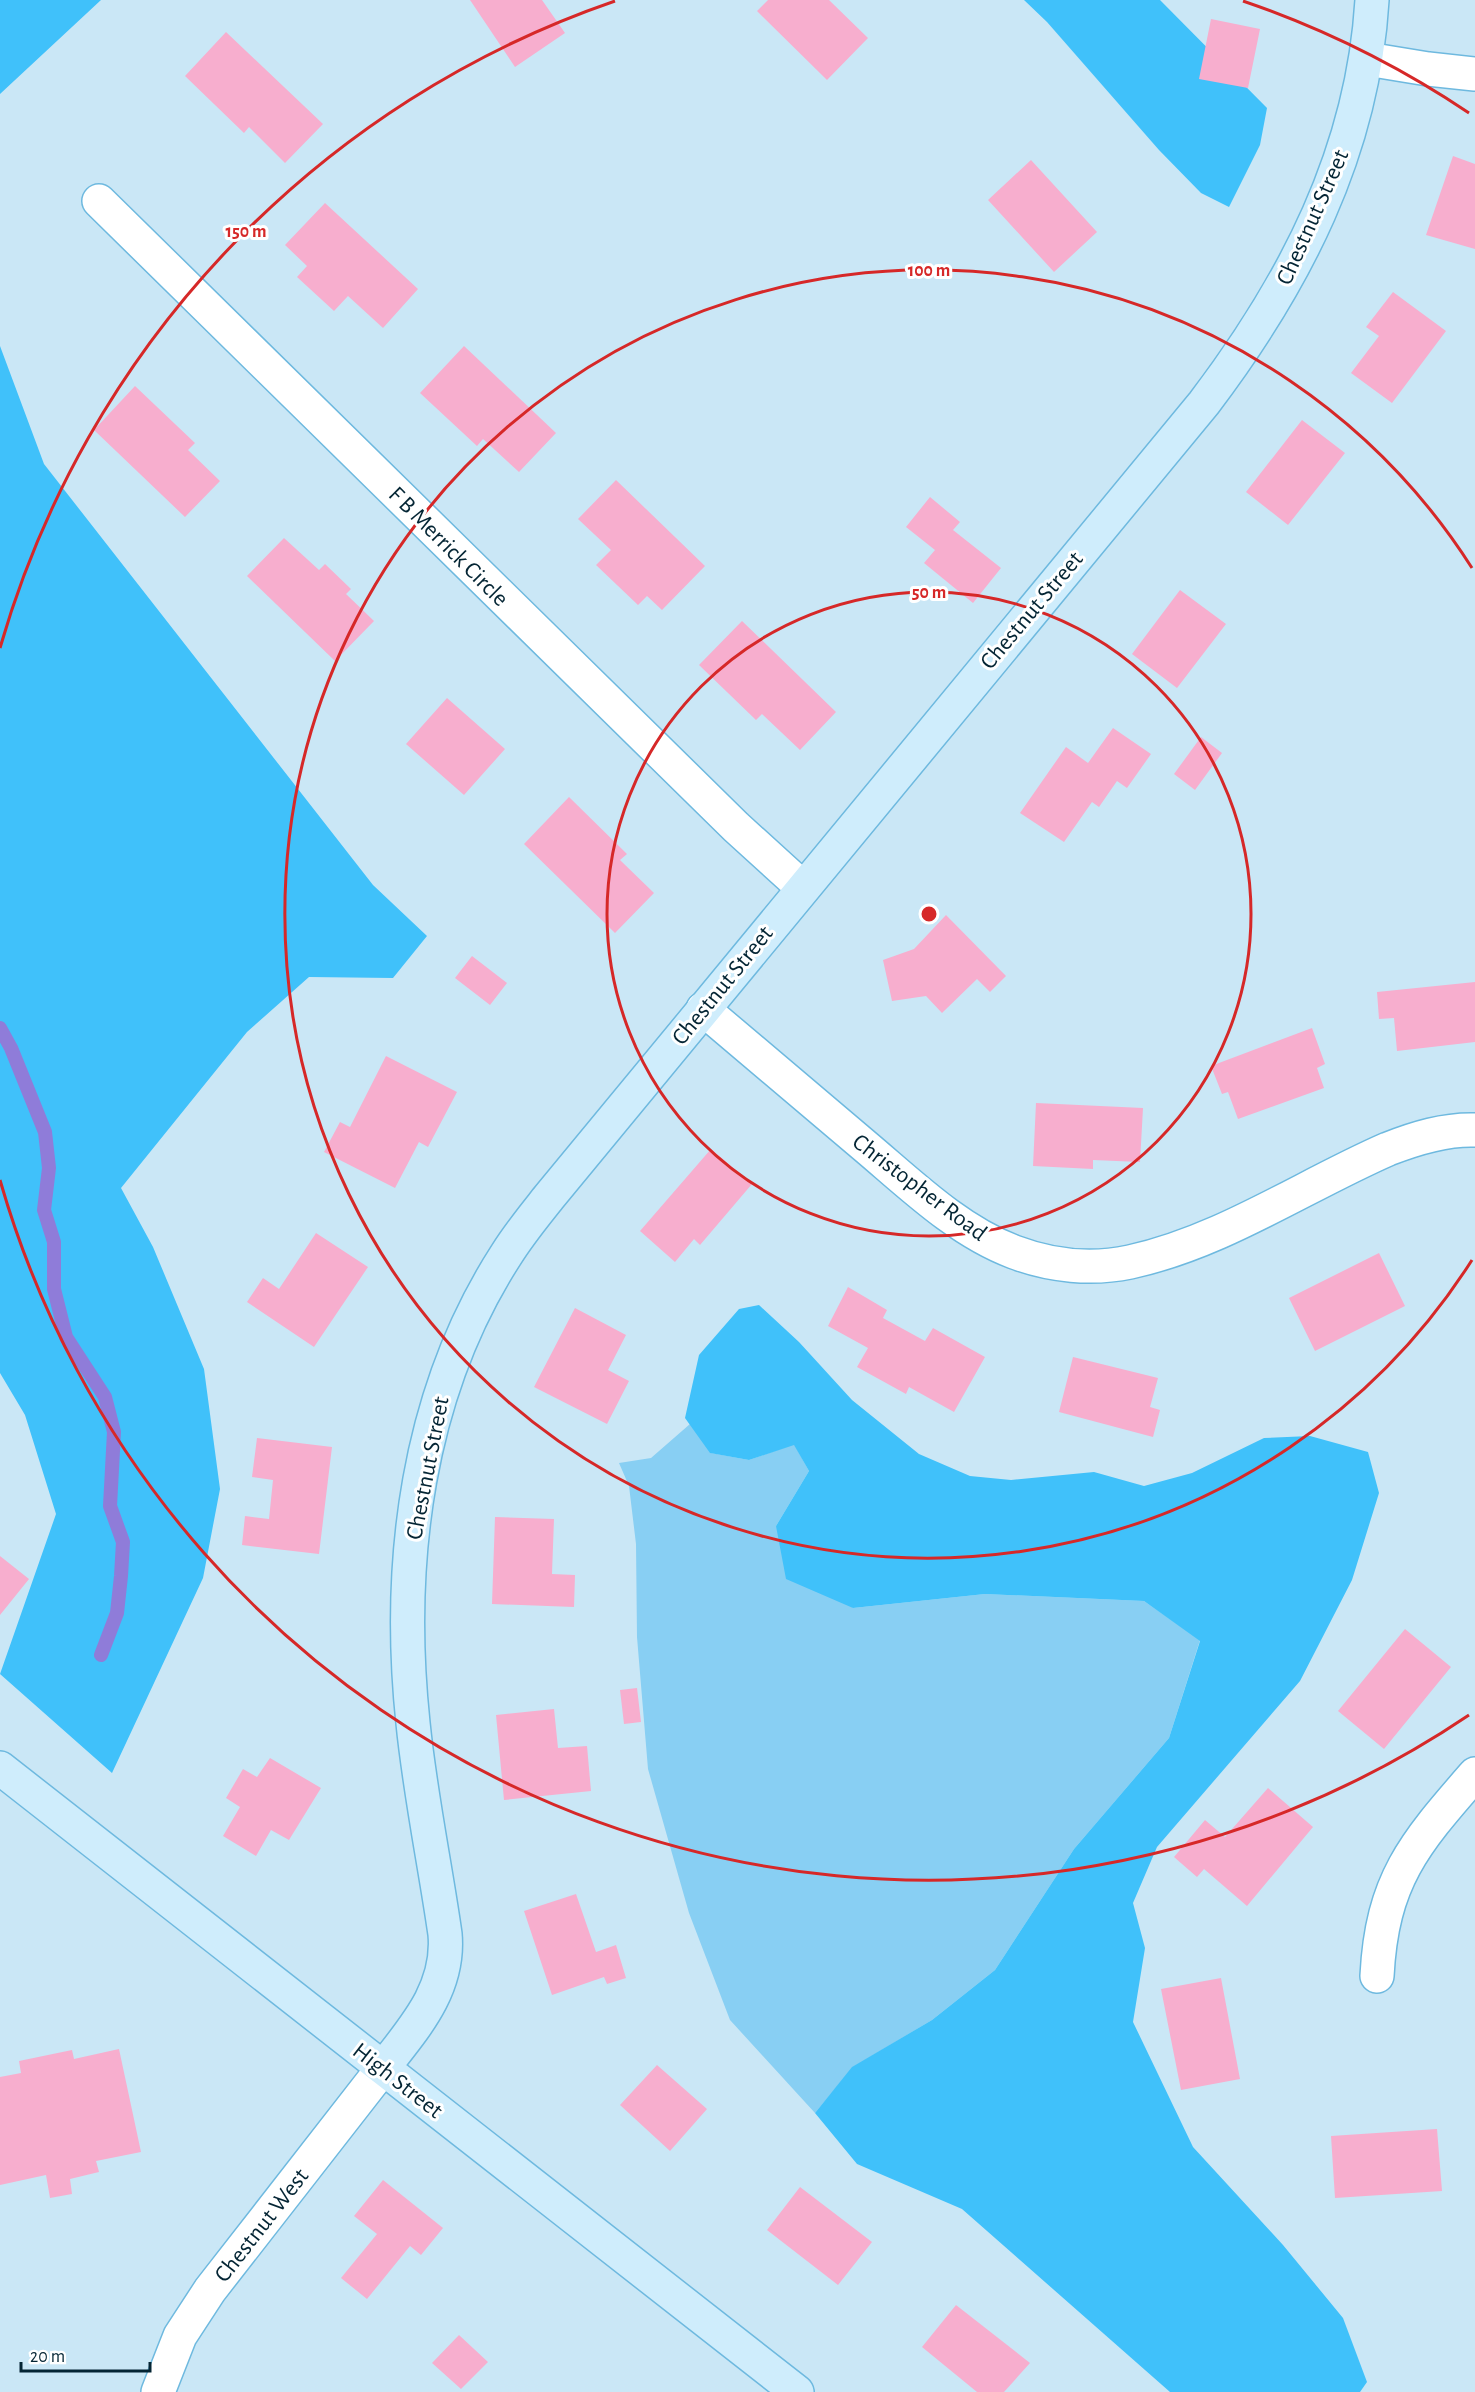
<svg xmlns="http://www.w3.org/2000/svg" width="1475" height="2392" viewBox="0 0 1475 2392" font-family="'Alegreya Sans',sans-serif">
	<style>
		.green { fill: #88cff3 }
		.forest { fill: #40c1fa }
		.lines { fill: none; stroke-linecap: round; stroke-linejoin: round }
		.stream { stroke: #8f7cd9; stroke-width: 14 }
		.building { fill: #f7aece }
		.minor-casing { stroke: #6eb9df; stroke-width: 36 }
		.secondary-casing { stroke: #6eb9df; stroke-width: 36 }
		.minor { stroke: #fff; stroke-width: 33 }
		.secondary { stroke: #cfedfc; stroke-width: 33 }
		.ring { fill: none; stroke: #d62828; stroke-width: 3 }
		.labels { text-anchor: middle; stroke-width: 6; stroke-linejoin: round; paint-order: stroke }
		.street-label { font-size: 24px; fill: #042534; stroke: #fff }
		.centre { fill: #d62828; stroke: #fff; stroke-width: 3 }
		.ring-label { font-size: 18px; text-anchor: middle; font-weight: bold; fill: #d62828; stroke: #fff; stroke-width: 6; stroke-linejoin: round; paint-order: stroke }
	</style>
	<rect width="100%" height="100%" fill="#cae7f6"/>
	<path class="green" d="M690 1424 711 1453 749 1460 794 1444 809 1471 776 1526 853 1608 985 1594 1144 1601 1200 1640 1169 1738 1074 1849 995 1970 932 2020 853 2067 815 2113 730 2020 689 1913 648 1769 637 1637 636 1544 629 1486 619 1463 651 1458Z"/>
	<path class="forest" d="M0 0H101L0 94Z
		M1024 0H1160L1267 108 1260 145 1229 207 1201 193 1159 150 1047 22Z
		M0 346 44 464 373 885 427 936 393 978 309 977 247 1032 121 1188 153 1247 204 1369 220 1489 203 1578 112 1773 0 1674 56 1514 25 1415 0 1373Z
		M759 1305 799 1342 852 1400 919 1454 970 1476 1011 1480 1094 1472 1144 1486 1192 1473 1264 1438 1310 1436 1368 1452 1379 1493 1352 1580 1300 1681 1157 1847 1133 1903 1145 1948 1133 2022 1193 2147 1283 2245 1343 2318 1367 2382 1360 2392H1170L962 2209 857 2164 815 2113 852 2067 932 2020 995 1970 1074 1849 1169 1738 1200 1641 1144 1601 985 1594 853 1608 786 1579 776 1526 809 1471 794 1445 749 1460 710 1453 685 1418 699 1355 739 1309Z"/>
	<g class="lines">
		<path class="stream" d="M0 1028 11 1048 45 1132 49 1168 44 1210 54 1242V1289L66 1337 105 1397 114 1432 110 1506 123 1542 121 1576 117 1613 101 1655"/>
	</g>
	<path class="building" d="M470 0H542L565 33 515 67Z
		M768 0H829L868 38 827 80 757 11Z
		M1211 19 1260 29 1248 88 1199 79Z
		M226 32 323 124 285 163 249 127 244 133 185 76Z
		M1453 156 1475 164V249L1426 235Z
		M1031 160 1097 232 1054 272 988 200Z
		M325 203 418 289 383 328 348 296 334 311 297 277 307 266 285 245Z
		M1393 292 1446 331 1392 403 1351 373 1379 336 1366 327Z
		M464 346 556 433 519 472 483 439 477 446 420 393Z
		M135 386 195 443 188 450 220 481 185 517 94 430Z
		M1302 420 1345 453 1288 525 1246 492Z
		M616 480 705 566 662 610 647 596 638 605 596 565 611 550 578 519Z
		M930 497 960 522 953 530 1001 568 973 603 924 563 935 550 906 527Z
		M284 538 319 570 325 564 351 589 346 594 374 621 335 661 247 576Z
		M1180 590 1226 624 1177 688 1132 654Z
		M742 621 836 712 800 750 762 714 756 720 699 665Z
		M447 698 505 749 464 795 406 744Z
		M1113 728 1151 754 1127 788 1117 781 1099 807 1092 802 1064 842 1020 813 1066 747 1088 763Z
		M1201 737 1222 753 1195 790 1174 774Z
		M569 797 627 854 620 860 654 893 615 933 524 844Z
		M946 915 1006 976 990 992 977 979 942 1013 926 996 892 1001 883 960 914 949Z
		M472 956 507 983 490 1005 455 978Z
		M1475 982V1042L1397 1051 1394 1018 1379 1019 1377 992Z
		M1312 1028 1325 1064 1317 1068 1324 1088 1238 1119 1228 1092 1222 1094 1211 1066Z
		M386 1056 457 1092 428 1147 419 1142 395 1188 324 1152 340 1122 350 1127Z
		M1036 1103 1143 1108 1140 1162 1093 1160V1169L1033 1166Z
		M711 1149 752 1184 700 1245 694 1239 675 1262 640 1231Z
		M316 1233 368 1267 314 1347 247 1302 263 1278 279 1289Z
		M1379 1253 1405 1306 1315 1351 1289 1298Z
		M848 1287 887 1310 883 1318 925 1341 933 1328 985 1357 954 1412 909 1387 906 1394 857 1367 868 1348 828 1326Z
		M575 1308 626 1335 608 1370 629 1381 607 1424 534 1387Z
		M1073 1357 1158 1378 1150 1407 1160 1410 1153 1437 1059 1412Z
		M257 1438 332 1447 319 1554 242 1545 245 1516 269 1519 273 1480 252 1477Z
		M495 1517 554 1519 552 1574 575 1575 574 1607 492 1604Z
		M0 1556 29 1579 0 1615Z
		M1405 1629 1451 1667 1384 1749 1338 1711Z
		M637 1688 641 1722 624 1724 620 1690Z
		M554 1709 558 1748 587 1746 591 1791 504 1800 496 1715Z
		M270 1758 321 1788 289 1840 271 1830 256 1856 223 1836 240 1807 226 1798 243 1769 257 1777Z
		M1268 1788 1313 1827 1247 1906 1204 1869 1197 1877 1174 1857 1205 1820 1225 1837Z
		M576 1894 596 1952 616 1945 626 1978 607 1984 604 1977 552 1995 524 1911Z
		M1221 1978 1240 2079 1181 2090 1161 1989Z
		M119 2049 141 2152 96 2161 99 2172 70 2179 72 2194 50 2198 46 2175 0 2185V2077L21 2073 19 2061 72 2050 74 2059Z
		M657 2065 707 2109 670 2151 620 2105Z
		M1437 2129 1442 2191 1335 2198 1331 2136Z
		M383 2180 443 2228 421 2255 410 2246 367 2299 341 2278 377 2234 354 2216Z
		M800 2187 872 2242 838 2285 767 2230Z
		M956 2305 1030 2363 1004 2392H977L922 2347Z
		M459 2335 488 2362 461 2389 432 2363Z"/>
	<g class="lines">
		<defs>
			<path id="minor" d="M1367 59 1428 69 1475 74
				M99 201 736 827 802 887
				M703 1009C757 1055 811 1101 866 1147 911 1185 958 1231 1014 1252 1051 1266 1092 1270 1130 1262 1222 1242 1303 1186 1388 1149 1416 1138 1445 1129 1475 1130
				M1377 1976C1382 1880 1414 1844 1475 1774
				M158 2392 180 2336 210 2290 383 2068"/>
			<path id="secondary" d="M0 1768 797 2392
				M383 2068C414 2028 450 1989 445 1934 435 1864 420 1794 413 1723 396 1562 417 1393 506 1255 519 1234 534 1216 549 1197L1204 403C1295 283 1363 152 1372 0"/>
		</defs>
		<use href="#minor" class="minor-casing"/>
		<use href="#secondary" class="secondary-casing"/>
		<use href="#minor" class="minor"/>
		<use href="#secondary" class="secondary"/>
	</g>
	<g class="ring">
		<circle cx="929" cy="914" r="322"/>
		<path d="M1472 1260A644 644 0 1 1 1472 568"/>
		<path d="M1469 1715A966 966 0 0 1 0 1180M0 648A966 966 0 0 1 615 1M1243 1A966 966 0 0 1 1469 113"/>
	</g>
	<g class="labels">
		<g class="street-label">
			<text transform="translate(1312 217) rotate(-66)" y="8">Chestnut Street</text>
			<text transform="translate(449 546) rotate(45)" y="8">F B Merrick Circle</text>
			<text transform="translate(1031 610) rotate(-50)" y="8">Chestnut Street</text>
			<text transform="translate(722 985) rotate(-51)" y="8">Chestnut Street</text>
			<text transform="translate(920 1187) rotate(37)" y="8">Christopher Road</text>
			<text transform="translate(427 1468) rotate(-79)" y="8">Chestnut Street</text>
			<text transform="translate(398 2080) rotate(38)" y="8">High Street</text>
			<text transform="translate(261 2225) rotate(-52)" y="8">Chestnut West</text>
		</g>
	</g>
	<circle cx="929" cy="914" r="9" class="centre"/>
	<g class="ring-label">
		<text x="246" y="237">150 m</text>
		<text x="929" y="276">100 m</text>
		<text x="929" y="598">50 m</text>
	</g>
	<path d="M21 2362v9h129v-9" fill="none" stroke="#042534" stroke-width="3"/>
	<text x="30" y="2362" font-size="18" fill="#042534" stroke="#ffffff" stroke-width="4.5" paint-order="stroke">20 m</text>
</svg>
